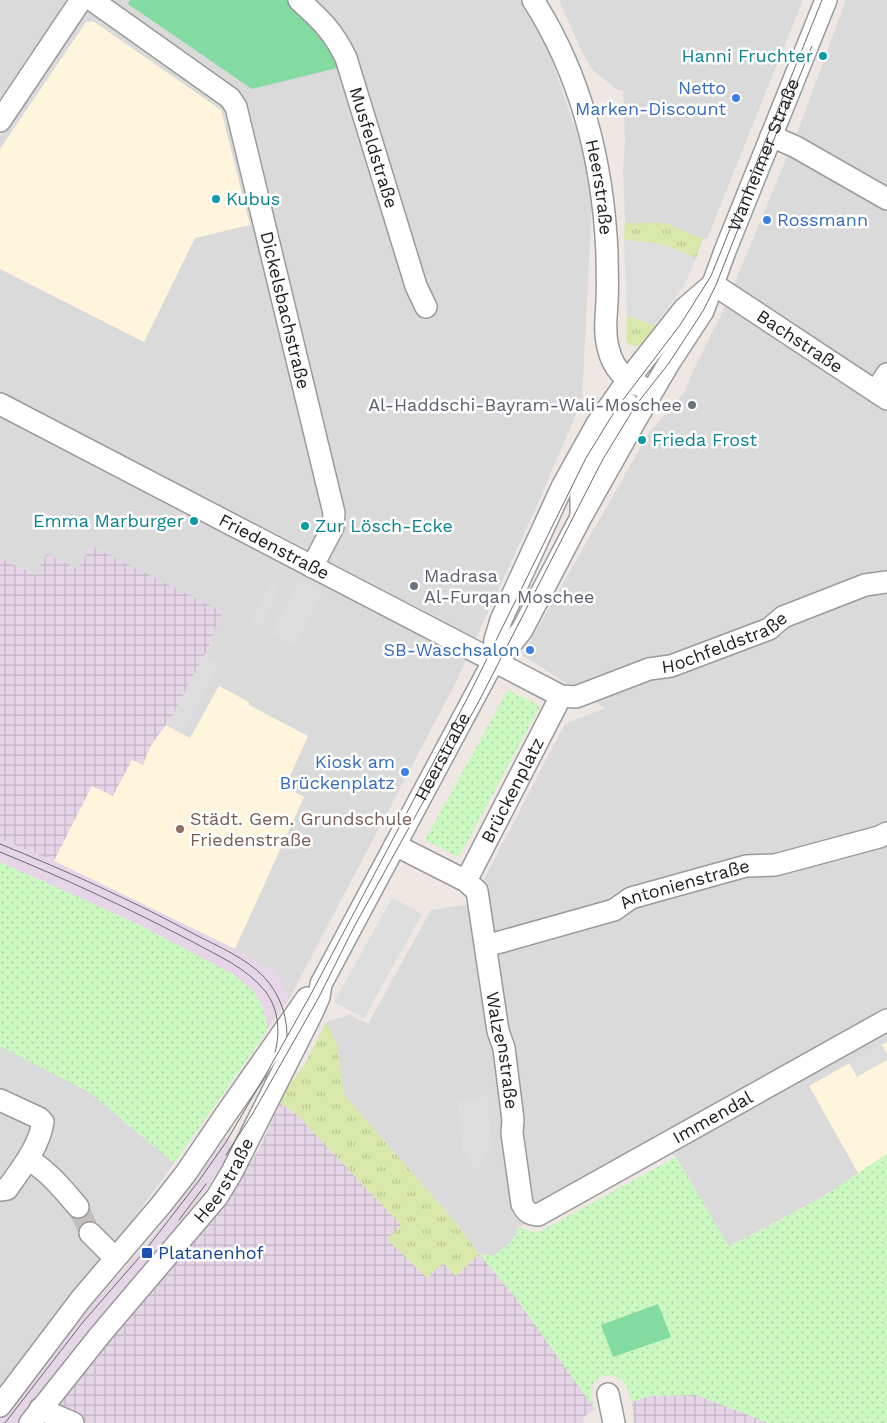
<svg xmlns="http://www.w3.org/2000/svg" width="887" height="1423" viewBox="0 0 887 1423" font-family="'Work Sans',sans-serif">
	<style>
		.residential { fill: #dbdada }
		.industrial { fill: url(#industrial-grid) }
		.education { fill: #fef5dc }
		.railway { fill: #e5d5e7 }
		.grass { fill: url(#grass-tufts) }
		.park { fill: url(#park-dots) }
		.pitch { fill: #83dba1 }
		.parking { fill: #ddd }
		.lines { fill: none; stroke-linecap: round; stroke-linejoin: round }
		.minor-tunnel { stroke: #c4bfbb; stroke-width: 21; stroke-dasharray: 21 11; stroke-linecap: butt }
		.minor-casing { stroke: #9a9a9a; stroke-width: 24 }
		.minor { stroke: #fff; stroke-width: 21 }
		.tram { stroke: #6b6b6b; stroke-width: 1 }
		.culture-dot { fill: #0f9aa8; stroke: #fff; stroke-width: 2 }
		.shop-dot { fill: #3f7fe0; stroke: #fff; stroke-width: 2 }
		.worship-dot { fill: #6b7280; stroke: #fff; stroke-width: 2 }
		.education-dot { fill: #8d6e63; stroke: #fff; stroke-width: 2 }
		.transit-dot { fill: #1a4fb4; stroke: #fff; stroke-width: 2 }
		.labels { text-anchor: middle; stroke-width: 5; stroke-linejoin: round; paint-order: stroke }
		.culture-label { font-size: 18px; fill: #0d838f; stroke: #fff; text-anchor: start }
		.shop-label { font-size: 18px; fill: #366cbe; stroke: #fff; text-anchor: end }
		.street-label { font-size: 18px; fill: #1d1d1d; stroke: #fff }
		.worship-label { font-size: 18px; fill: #5b616d; stroke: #fff; text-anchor: end }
		.education-label { font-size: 18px; fill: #785e54; stroke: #fff; text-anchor: start }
		.transit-label { font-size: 18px; fill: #164399; stroke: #fff; text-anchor: start }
	</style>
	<defs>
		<pattern id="industrial-grid" width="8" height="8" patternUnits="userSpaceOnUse" patternTransform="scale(1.25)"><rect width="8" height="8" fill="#e5d5e7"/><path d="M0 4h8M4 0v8" fill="none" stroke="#c4b6c6"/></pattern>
		<pattern id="grass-tufts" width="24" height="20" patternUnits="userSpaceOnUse" patternTransform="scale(1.25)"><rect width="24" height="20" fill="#d8e7aa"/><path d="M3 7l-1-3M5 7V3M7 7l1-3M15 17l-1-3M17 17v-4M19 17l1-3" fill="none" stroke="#b9c692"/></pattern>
		<pattern id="park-dots" width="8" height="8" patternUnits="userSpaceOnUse" patternTransform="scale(1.25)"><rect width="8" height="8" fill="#cbf7c0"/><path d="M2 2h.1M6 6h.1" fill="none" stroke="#aed3a5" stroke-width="1.8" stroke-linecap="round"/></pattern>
	</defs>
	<rect width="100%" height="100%" fill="#eee7e3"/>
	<path class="residential" d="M0 0H66L0 106Z
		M95 0H526L538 20 593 181 582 400 539 501 456 682 289 999 275 972 203 933 54 861 142 765 173 715 212 641 209 639 223 613 91 546 78 570 46 554 36 575 0 558V136Z
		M559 0H803L707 239H703L665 223H625L623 170 625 141 623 91 616 89 592 69 582 52Z
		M846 0H887V1154L821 1198 728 1247 676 1157 668 1151 519 1227 512 1242 493 1256 479 1254 450 1216 344 1095 337 1044 326 1022 350 1015 368 1024 431 910 471 904 565 724 605 708 522 655 649 433 685 391 693 371 722 313 797 133Z
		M0 1046 89 1092 174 1163 0 1403Z"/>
	<path class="industrial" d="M91 546 223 612 210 639 212 640 173 715 150 747 143 765 132 760 113 796 92 786 54 861 0 839V558L36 575 46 554 78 569Z
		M280 1103 296 1114 401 1225 388 1239 427 1278 443 1263 456 1276 479 1254 515 1297 595 1409 582 1418 584 1423H86L48 1406 224 1202 259 1149Z
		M696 1395 769 1423H634L632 1402 649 1396Z"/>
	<path class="education" d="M93 21 221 110 250 225 195 238 144 342 0 269V149L86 22Z
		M219 686 249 702V705L308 736 285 787 304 797 235 949 54 861 92 786 113 796 132 760 143 765 150 747 166 725 190 738Z
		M887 1042V1154L858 1173 809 1086Z"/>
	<path class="railway" d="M0 839 54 861 235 949 275 972 289 999 268 1028 262 1006 253 990 234 975 140 925 0 862Z
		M225 1138 236 1144 209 1185 165 1242 94 1324 97 1327 20 1423H0V1420L80 1314 83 1315 154 1235 199 1176Z"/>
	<path class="grass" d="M625 223H665L703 239 696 258 670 247 655 243 624 240Z
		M627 316 655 325C648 335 638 356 626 341Z
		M326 1022 337 1044 344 1095 450 1216 479 1254 456 1276 443 1263 427 1278 387 1239 401 1225 296 1114 280 1103 284 1091 304 1066Z"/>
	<path class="park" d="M508 690 540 706 459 857 425 840Z
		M0 862 140 925 234 975 253 990 262 1006 268 1028 263 1037 174 1163 89 1092 0 1046Z
		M887 1154V1423H769L696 1395 649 1396 632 1402C630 1397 629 1391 627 1387 617 1369 591 1372 591 1394 591 1399 593 1404 595 1409L515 1297 479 1254 493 1256 512 1242 519 1227 534 1232 543 1230 676 1157 729 1247 821 1198Z"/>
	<path class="pitch" d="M130 0H291L310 18 341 67 252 89 128 4Z
		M658 1304 671 1337 613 1357 601 1325Z"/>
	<path class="parking" d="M624 240 655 243 670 247 696 258 685 284 655 325 627 316Z
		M300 578 323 591 295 647 271 634Z
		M271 582 280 587 262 626 252 621Z
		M203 657 219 665 182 734 166 725 173 715Z
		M392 898 422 914 364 1018 334 1002Z
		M882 1045 887 1054V1060L857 1077 849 1063Z
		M487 1097 492 1147 477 1170 463 1152 457 1100Z"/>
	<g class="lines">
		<path class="minor-tunnel" d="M78 1207 90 1233"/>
		<defs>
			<g id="minor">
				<path id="s1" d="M92 0 230 98 236 107 334 513 333 527 312 567"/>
				<path id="s2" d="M299 0C321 20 333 31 346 58L416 286 426 307"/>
				<path id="s3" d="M533 0C581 75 603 164 607 253 607 269 608 286 607 302 606 318 604 335 609 351 613 367 625 381 641 386"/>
				<path d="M0 121 81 0"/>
				<path d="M771 136 796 147 887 199"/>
				<path id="s4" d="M713 284 887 399"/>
				<path d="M876 391 887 374"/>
				<path id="s5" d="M0 404 561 696 576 697 649 669 671 666 769 629 783 617 865 585 887 582"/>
				<path d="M581 515V486L587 471 620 418 627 403"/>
				<path id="s6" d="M493 662 503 654 522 630 581 517 635 421 669 363 703 311 725 251 826 0"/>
				<path id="s7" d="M395 845 466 881 477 891 498 1031 504 1048 513 1120 512 1133 522 1204C526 1212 529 1214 538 1215L887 1020"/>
				<path id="s8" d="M466 881 561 696"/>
				<path id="s9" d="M486 946 614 910 631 898 746 866 775 865 879 837 887 833"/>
				<path d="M0 1100 39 1118 43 1122C39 1147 21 1169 7 1189L0 1190"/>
				<path d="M28 1159C49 1172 62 1188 78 1207"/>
				<path d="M90 1233 115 1258"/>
				<path d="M608 1394 614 1423"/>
				<path d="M0 1406 81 1299 161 1205 186 1173 226 1114 307 998"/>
				<path d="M40 1409 73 1423"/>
				<path id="s10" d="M30 1423 100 1335 217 1197 232 1172 312 1013 319 997 321 984 493 662 495 640 501 620 563 485 597 424 628 380 684 309 713 284"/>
			</g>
		</defs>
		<use href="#minor" class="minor-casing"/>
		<use href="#minor" class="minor"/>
		<path class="tram" d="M761 171 812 46
			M0 844C67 871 133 901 196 935 219 947 246 958 264 977 279 993 287 1014 287 1036
			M0 852C66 879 130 909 193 942 218 956 247 968 265 991 278 1007 281 1032 275 1052
			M226 1155 253 1113 319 997 354 927 478 703 603 459 636 405 669 363 703 311 716 285 740 224
			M179 1220 206 1184
			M5 1423 83 1322 144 1252 198 1182 226 1142 266 1074 311 994 468 697 586 458 616 409 680 325 711 276 822 0"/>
	</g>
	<g class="culture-dot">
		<circle cx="823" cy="56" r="5"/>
		<circle cx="216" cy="199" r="5"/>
		<circle cx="642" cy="440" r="5"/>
		<circle cx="194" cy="521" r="5"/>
		<circle cx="305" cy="526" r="5"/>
	</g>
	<g class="shop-dot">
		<circle cx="736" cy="98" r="5"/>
		<circle cx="767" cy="220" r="5"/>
		<circle cx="530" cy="650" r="5"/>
		<circle cx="405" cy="772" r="5"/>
	</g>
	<g class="worship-dot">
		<circle cx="692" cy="405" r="5"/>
		<circle cx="414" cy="586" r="5"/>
	</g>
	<circle class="education-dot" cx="180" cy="829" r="5"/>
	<rect class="transit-dot" x="141" y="1247" width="12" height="12" rx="2.5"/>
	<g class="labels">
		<g class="culture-label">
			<text x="813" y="62" text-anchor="end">Hanni Fruchter</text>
			<text x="226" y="205">Kubus</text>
			<text x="652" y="446">Frieda Frost</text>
			<text x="184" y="527" text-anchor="end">Emma Marburger</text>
			<text x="315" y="532">Zur Lösch-Ecke</text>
		</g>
		<g class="shop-label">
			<text x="726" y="94">Netto<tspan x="726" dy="21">Marken-Discount</tspan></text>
			<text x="777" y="226" text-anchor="start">Rossmann</text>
			<text x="520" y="656">SB-Waschsalon</text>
			<text x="395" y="768">Kiosk am<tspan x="395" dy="21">Brückenplatz</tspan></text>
		</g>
		<g class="street-label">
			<text dy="6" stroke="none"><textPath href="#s2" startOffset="169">Musfeldstraße</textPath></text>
			<text dy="6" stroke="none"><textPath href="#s6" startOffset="578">Wanheimer Straße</textPath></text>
			<text dy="6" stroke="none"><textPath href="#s3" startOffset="200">Heerstraße</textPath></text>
			<text dy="6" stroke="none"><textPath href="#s1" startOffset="389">Dickelsbachstraße</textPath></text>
			<text dy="6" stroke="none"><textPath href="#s4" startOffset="104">Bachstraße</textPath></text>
			<text dy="6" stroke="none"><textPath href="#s5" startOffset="309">Friedenstraße</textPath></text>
			<text dy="6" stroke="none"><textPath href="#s5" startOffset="806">Hochfeldstraße</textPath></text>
			<text dy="6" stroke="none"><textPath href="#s10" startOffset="789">Heerstraße</textPath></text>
			<text dy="6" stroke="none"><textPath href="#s8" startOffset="102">Brückenplatz</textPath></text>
			<text dy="6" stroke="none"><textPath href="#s9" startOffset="209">Antonienstraße</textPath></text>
			<text dy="6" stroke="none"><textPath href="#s7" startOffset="256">Walzenstraße</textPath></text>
			<text dy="6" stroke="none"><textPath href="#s7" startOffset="632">Immendal</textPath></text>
			<text dy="6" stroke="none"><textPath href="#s10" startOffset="311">Heerstraße</textPath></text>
		</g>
		<g class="worship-label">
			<text x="682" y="411">Al-Haddschi-Bayram-Wali-Moschee</text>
			<text x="424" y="582" text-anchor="start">Madrasa<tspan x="424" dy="21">Al-Furqan Moschee</tspan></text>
		</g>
		<g class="education-label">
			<text x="190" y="825">Städt. Gem. Grundschule<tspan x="190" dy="21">Friedenstraße</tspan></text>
		</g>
		<g class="transit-label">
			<text x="158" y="1259">Platanenhof</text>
		</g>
	</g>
</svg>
